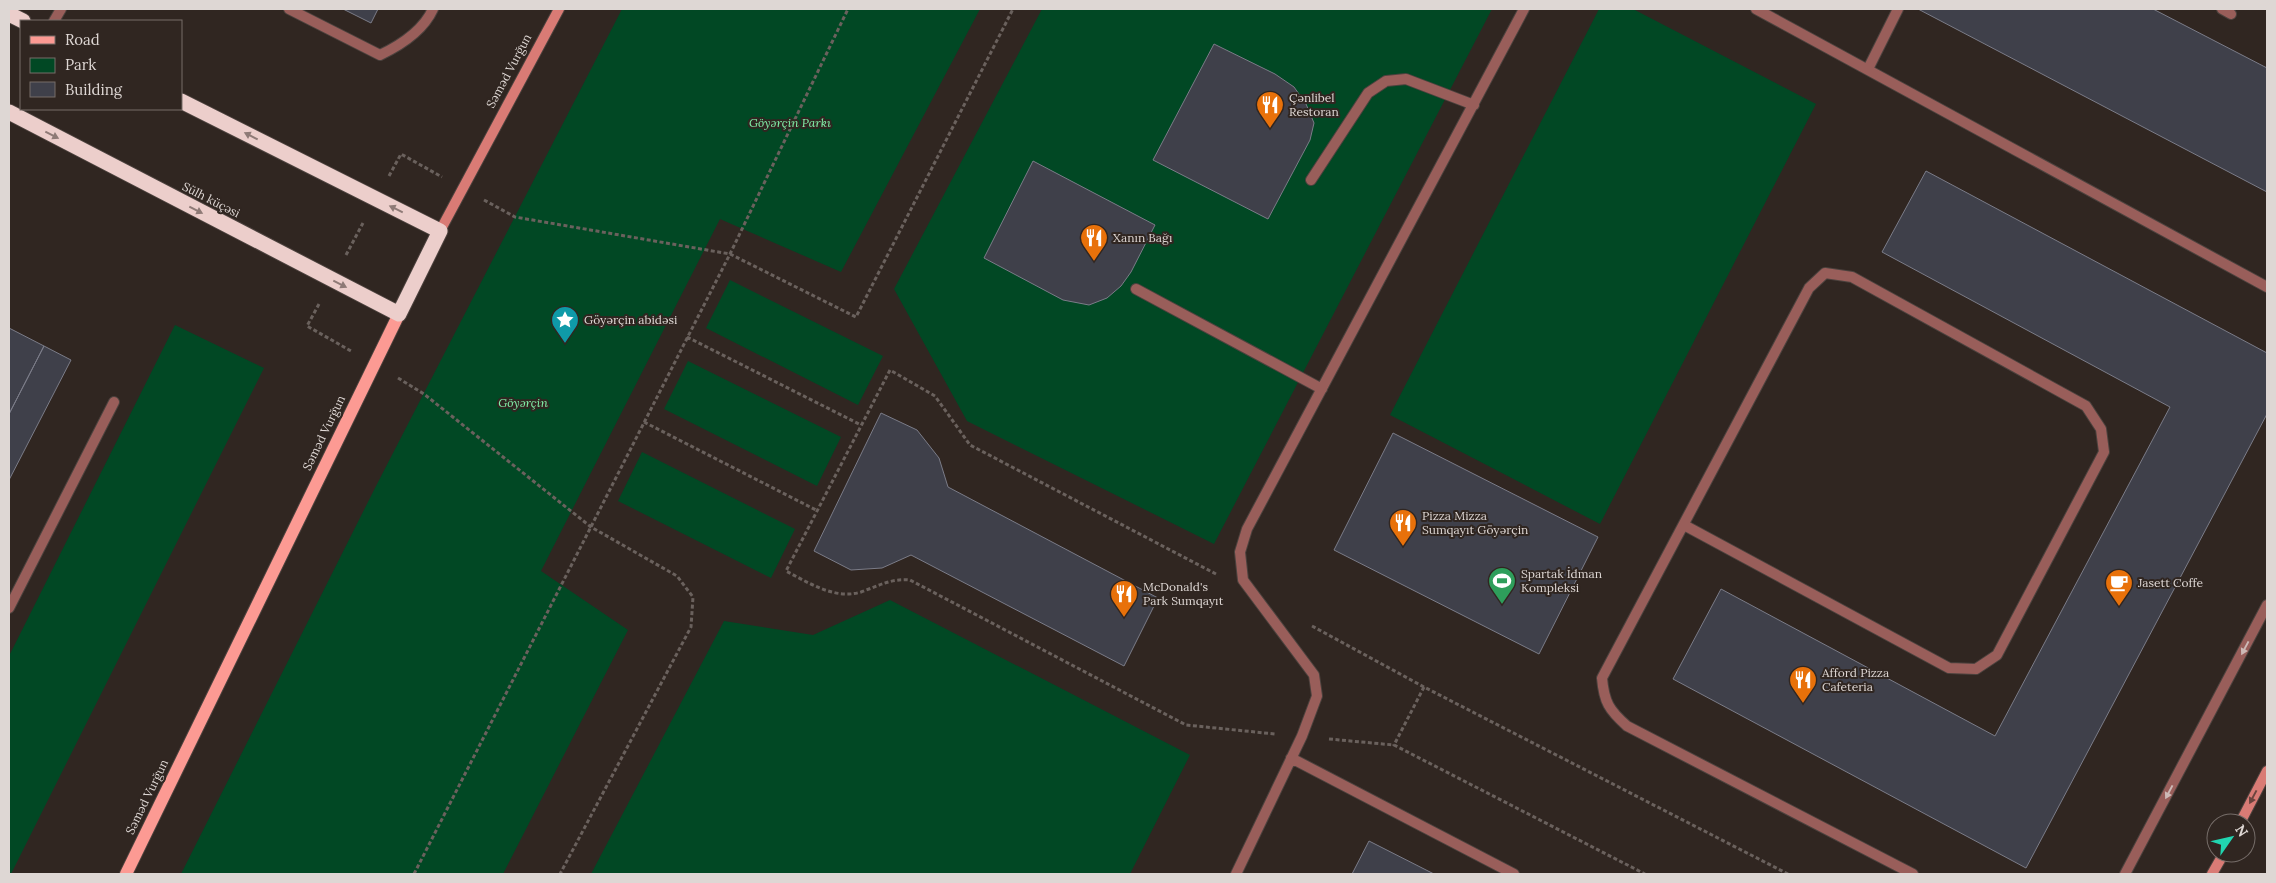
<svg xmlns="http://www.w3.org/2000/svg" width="2276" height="883" viewBox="0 0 2276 883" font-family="Lora,serif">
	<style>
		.green { fill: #014824 }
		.building { fill: #3f404a; stroke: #7b7c88 }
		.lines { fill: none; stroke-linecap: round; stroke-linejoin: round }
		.lane-casing { stroke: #4c423e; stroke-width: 12 }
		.secondary-casing { stroke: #4c423e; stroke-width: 12 }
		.primary-casing { stroke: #4c423e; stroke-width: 14 }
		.highway-casing { stroke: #4c423e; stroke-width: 17 }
		.path { stroke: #6a615d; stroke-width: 3; stroke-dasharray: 4 2.5; stroke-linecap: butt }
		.lane { stroke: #995e5a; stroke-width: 10 }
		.secondary { stroke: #d97b75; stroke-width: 10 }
		.primary { stroke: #fc9a93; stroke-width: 12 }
		.highway { stroke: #eccecb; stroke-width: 15 }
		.oneway { fill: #8e7a76 }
		.oneway2 { fill: #cdb9b6 }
		.oneway3 { fill: #6b443e }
		.labels { text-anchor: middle; stroke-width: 4; stroke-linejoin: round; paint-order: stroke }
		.street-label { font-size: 12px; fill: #ded7d4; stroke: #302621 }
		.poi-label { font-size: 12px; fill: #ded7d4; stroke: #302621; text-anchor: start }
		.park-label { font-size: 12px; font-style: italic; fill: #81f0a8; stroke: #302621 }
	</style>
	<rect width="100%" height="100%" fill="#302621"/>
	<path class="green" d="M622 9H980L841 272 720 219 541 571 628 630 503 874H181L376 486Z
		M1042 9H1492L1214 544 967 421 894 289Z
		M1599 9H1633L1816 104 1600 524 1390 415Z
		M730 280 883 356 858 405 706 328Z
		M175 325 264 368 11 874H9V656Z
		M688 361 841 437 817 486 664 409Z
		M642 452 795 529 771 578 618 501Z
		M890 600 1190 755 1130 874H591L724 621 813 635Z"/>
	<path class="building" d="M343 9H378L371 23Z
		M1918 9H2153L2267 68V192Z
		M1214 44 1275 74 1294 87 1306 104 1314 123 1310 140 1268 219 1153 160Z
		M1033 161 1155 225 1131 272 1121 286 1107 298 1089 305 1063 300 984 258Z
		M1926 171 2267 353V414L2026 868 1673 679 1721 589 1995 736 2170 407 1882 252Z
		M9 328 44 346 9 414Z
		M44 346 71 360 9 480V414Z
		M881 413 917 430 939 458 948 487 1158 598 1124 666 911 555 882 568 851 570 814 551Z
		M1393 433 1598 537 1539 654 1334 550Z
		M1369 841 1434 874H1352Z"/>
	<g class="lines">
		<defs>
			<path id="lane" d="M289 9 380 55C401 45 423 31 433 9
				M1756 9 2267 287
				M2222 9 2231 14
				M54 21 61 9
				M1868 69 1898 9
				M1311 180 1368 93 1386 81 1406 79 1474 105
				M1136 289 1322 389
				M1684 525 1949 668 1976 669 1997 655 2104 452 2101 429 2086 406 1852 277 1825 273 1809 288 1602 678C1604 702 1609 710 1627 726L1913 874
				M9 608 114 402
				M1291 758 1514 874
				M1236 874 1302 736 1317 696 1314 675 1243 580 1240 552 1247 529 1524 9
				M2125 874 2267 605"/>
			<path id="secondary" d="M440 231 559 9
				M2240 823 2267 771
				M2212 874 2224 853"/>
			<path id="primary" d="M126 874 399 314"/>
			<path id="highway" d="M9 14 23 21
				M9 112 399 314 440 231 181 101"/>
		</defs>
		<use href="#lane" class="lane-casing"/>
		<use href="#secondary" class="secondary-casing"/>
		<use href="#primary" class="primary-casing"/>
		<use href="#highway" class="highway-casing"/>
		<path class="path" d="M389 176 401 154 442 177
			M484 200 515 217 730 254 856 317 1013 9
			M346 255 363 223
			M319 304 307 326 351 351
			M687 337 861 425
			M398 378 424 394 591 527 677 576 693 597 691 627 560 874
			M644 422 816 510
			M1216 574 970 445 935 396 890 370 786 571C809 583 835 600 861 592 878 586 892 578 910 580L1186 725 1275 734
			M1312 626 1424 687 1788 874
			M1424 687 1394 745 1645 874
			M1329 739 1394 745
			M414 874 730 254 848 9"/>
		<use href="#lane" class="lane"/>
		<use href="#secondary" class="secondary"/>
		<use href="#primary" class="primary"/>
		<use href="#highway" class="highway"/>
	</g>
	<defs><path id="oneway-solid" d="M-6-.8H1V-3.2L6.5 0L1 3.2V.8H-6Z" transform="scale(1.25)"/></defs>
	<g class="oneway">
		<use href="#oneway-solid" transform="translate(52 135) rotate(27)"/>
		<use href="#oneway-solid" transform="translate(251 136) rotate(-153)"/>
		<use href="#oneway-solid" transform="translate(396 209) rotate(-154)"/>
		<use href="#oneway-solid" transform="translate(196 210) rotate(27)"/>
		<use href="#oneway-solid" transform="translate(340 284) rotate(27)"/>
	</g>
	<g class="oneway2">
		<use href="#oneway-solid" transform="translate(2245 648) rotate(118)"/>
		<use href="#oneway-solid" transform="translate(2169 792) rotate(118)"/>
	</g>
	<use class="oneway3" href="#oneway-solid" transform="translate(2253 797) rotate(118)"/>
	<defs>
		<symbol id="restaurant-pin" viewBox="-11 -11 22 30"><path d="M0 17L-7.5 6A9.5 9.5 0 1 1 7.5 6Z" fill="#e8710a" stroke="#302621"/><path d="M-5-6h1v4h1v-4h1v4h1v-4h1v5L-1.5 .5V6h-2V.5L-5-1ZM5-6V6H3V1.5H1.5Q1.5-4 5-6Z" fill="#fff"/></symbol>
		<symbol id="sight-pin" viewBox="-11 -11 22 30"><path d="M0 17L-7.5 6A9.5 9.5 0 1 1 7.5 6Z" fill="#0f9aa8" stroke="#302621"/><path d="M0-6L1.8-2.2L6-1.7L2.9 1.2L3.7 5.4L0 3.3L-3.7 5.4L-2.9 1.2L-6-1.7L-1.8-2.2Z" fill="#fff"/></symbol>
		<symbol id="stadium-pin" viewBox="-11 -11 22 30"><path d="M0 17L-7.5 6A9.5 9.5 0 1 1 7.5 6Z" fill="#2e9e5b" stroke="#302621"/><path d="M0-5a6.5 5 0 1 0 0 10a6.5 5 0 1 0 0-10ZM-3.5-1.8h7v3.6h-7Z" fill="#fff"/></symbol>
		<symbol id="cafe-pin" viewBox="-11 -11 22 30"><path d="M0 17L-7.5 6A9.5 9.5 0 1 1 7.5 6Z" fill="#e8710a" stroke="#302621"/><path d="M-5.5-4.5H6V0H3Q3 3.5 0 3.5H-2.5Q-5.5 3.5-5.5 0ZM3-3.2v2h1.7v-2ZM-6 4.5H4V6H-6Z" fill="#fff"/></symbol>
	</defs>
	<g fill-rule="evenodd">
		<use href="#restaurant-pin" x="1254" y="89" width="32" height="43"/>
		<use href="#restaurant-pin" x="1078" y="222" width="32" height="43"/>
		<use href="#sight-pin" x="549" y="304" width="32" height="43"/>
		<use href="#restaurant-pin" x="1387" y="507" width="32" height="43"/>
		<use href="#stadium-pin" x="1486" y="565" width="32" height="43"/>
		<use href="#cafe-pin" x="2103" y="567" width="32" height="43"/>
		<use href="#restaurant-pin" x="1108" y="578" width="32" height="43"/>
		<use href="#restaurant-pin" x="1787" y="664" width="32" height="43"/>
	</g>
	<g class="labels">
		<g class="street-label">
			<text transform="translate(509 71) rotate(-62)" y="4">Səməd Vurğun</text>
			<text transform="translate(211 200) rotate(27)" y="4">Sülh küçəsi</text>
			<text transform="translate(324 433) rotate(-64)" y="4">Səməd Vurğun</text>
			<text transform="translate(147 797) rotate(-64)" y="4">Səməd Vurğun</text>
		</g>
		<g class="poi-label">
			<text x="1289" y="102">Çənlibel<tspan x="1289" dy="14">Restoran</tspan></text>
			<text x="1113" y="242">Xanın Bağı</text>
			<text x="584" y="324">Göyərçin abidəsi</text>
			<text x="1422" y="520">Pizza Mizza<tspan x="1422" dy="14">Sumqayıt Göyərçin</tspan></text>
			<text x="1521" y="578">Spartak İdman<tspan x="1521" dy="14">Kompleksi</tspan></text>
			<text x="2138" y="587">Jasett Coffe</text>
			<text x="1143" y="591">McDonald's<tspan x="1143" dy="14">Park Sumqayıt</tspan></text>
			<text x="1822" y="677">Afford Pizza<tspan x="1822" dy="14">Cafeteria</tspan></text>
		</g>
		<g class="park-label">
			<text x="790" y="127">Göyərçin Parkı</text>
			<text x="523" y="407">Göyərçin</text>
		</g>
	</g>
	<rect width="2276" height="883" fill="none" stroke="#ded7d4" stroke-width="20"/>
	<rect x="20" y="20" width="162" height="90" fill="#302621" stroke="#766d69"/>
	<rect x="30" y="36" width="25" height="8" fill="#fc9a93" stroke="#766d69"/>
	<text x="65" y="45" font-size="15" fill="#ded7d4">Road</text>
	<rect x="30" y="58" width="25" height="15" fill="#014824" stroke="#766d69"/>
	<text x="65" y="70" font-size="15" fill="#ded7d4">Park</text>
	<rect x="30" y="82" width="25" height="15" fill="#3f404a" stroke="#766d69"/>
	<text x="65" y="95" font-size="15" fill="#ded7d4">Building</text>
	<g transform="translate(2231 838) rotate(56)"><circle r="24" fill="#302621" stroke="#766d69"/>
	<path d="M0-4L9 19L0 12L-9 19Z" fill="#21d5b0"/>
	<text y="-8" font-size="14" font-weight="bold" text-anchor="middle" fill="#ded7d4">N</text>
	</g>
</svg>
